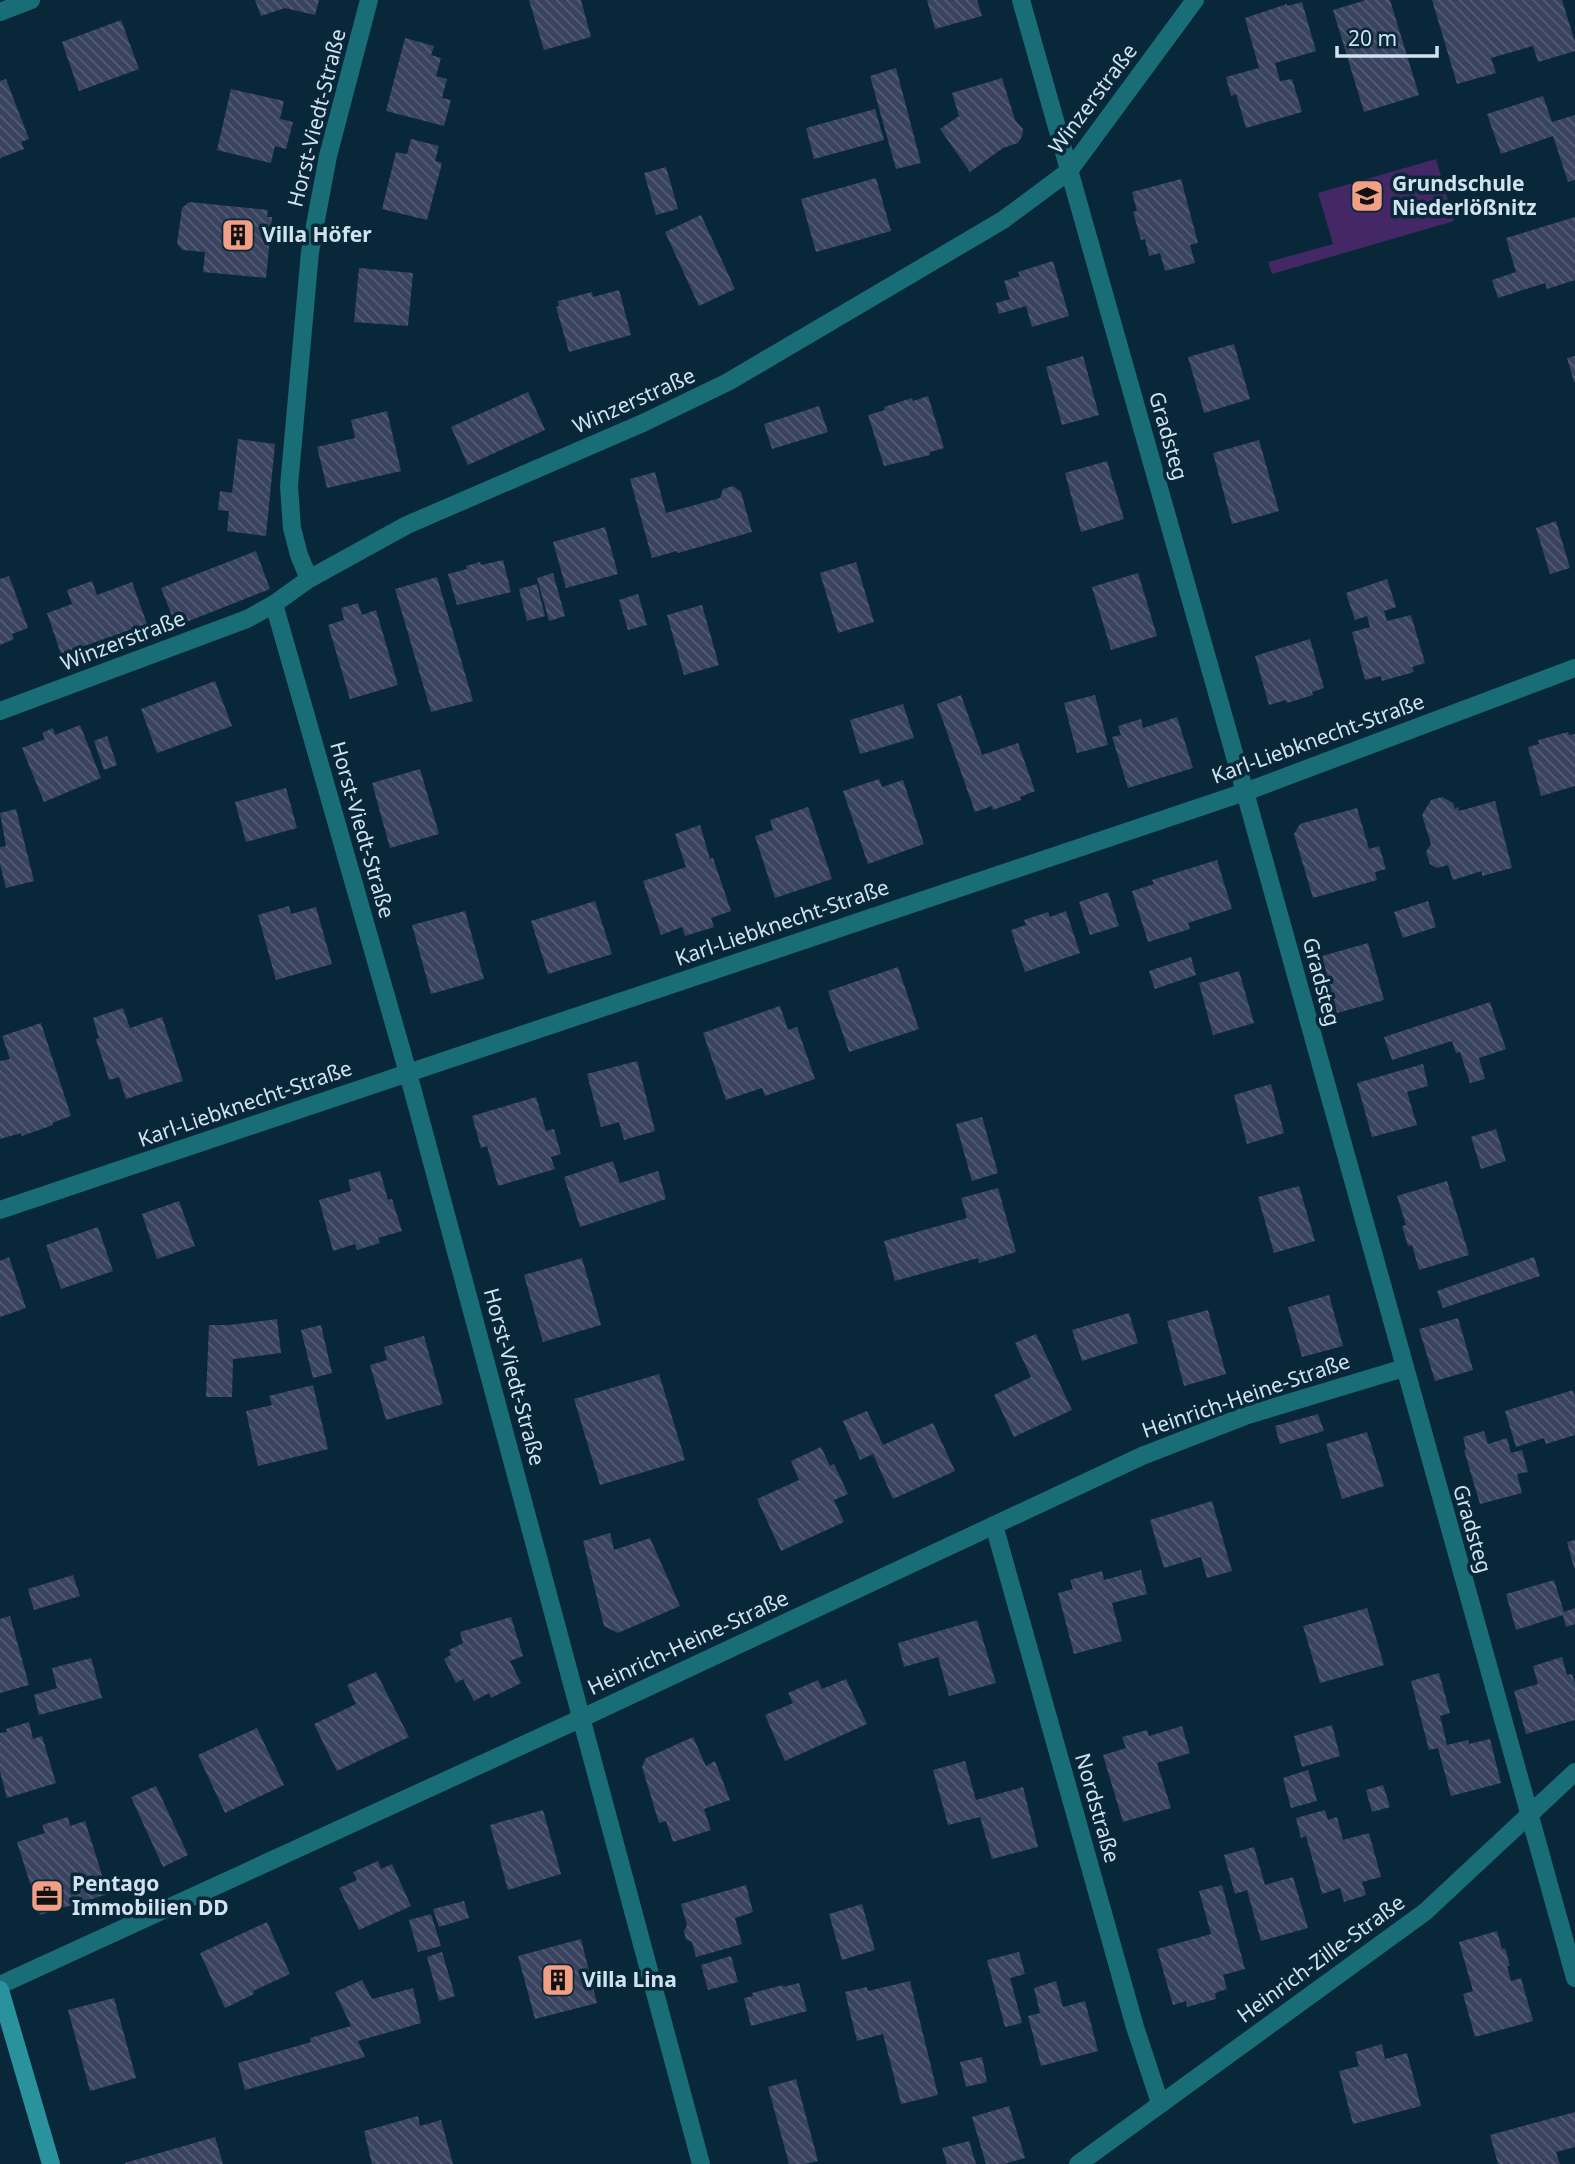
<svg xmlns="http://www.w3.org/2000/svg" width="1575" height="2164" viewBox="0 0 1575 2164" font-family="'Noto Sans',sans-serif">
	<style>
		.green { fill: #442866 }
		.building { fill: url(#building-back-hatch) }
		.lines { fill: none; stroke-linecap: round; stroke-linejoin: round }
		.street { stroke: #186d76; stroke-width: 18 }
		.secondary { stroke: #29929d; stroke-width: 18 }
		.labels { text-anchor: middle; stroke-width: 7; stroke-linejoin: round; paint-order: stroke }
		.street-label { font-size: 21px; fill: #d2e3ef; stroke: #08283a }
		.poi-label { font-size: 21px; font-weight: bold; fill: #d2e3ef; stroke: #08283a; text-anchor: start }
	</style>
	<defs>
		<pattern id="building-back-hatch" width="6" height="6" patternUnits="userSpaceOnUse" patternTransform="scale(1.75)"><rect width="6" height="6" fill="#39425e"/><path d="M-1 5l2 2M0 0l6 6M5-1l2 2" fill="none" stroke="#555d75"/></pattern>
	</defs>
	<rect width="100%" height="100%" fill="#08283a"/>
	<path class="green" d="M1436 159 1454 221 1272 274 1268 262 1333 244 1318 193Z"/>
	<path class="building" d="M255 0H319L315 15 285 8 261 16Z
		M529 0H581L591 37 544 50Z
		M927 0H977L982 16 935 29Z
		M1366 0H1390L1419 95 1364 112 1333 10Z
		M1432 0H1562L1575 42V51L1538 62 1533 46 1491 58 1496 73 1457 84Z
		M1302 2 1316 51 1275 63 1280 81 1292 79 1302 112 1246 128 1236 94 1231 96 1226 77 1259 68 1245 18 1287 4V6Z
		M121 20 139 69 79 91 62 42Z
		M405 38 434 46 431 55 441 58 436 76 447 79 442 98 451 100 444 126 386 111Z
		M896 68 921 163 896 169 870 76Z
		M1002 78 1015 120 1023 129 1022 136 1018 143 1003 148 970 172 940 129 959 116 952 93Z
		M6 79 29 139 21 142 24 149 0 158V81Z
		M231 89 284 101 280 119 293 122 286 149 275 146 271 163 217 150Z
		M1543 96 1552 122 1575 115V180L1568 182 1553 136 1501 154 1487 114Z
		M875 109 884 140 814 159 806 128Z
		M411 139 439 146 435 161 442 163 427 220 382 209 396 152 407 154Z
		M666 167 678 209 656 215 644 173Z
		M876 178 891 231 816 252 801 199Z
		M1181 179 1198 243 1190 245 1195 263 1165 271 1160 253 1149 256 1145 239 1141 240 1133 212 1137 211 1132 192Z
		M189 202 268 210 267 217H272L266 278 203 272 205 252 183 250 177 244 182 208Z
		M701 215 735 289 699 306 665 232Z
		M1575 217V280L1547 289 1545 283 1498 298 1492 280 1516 272 1506 238Z
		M1053 261 1069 316 1032 327 1026 306 999 314 996 303 1010 299 1004 281 1020 276 1018 272Z
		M359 268 413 273 408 326 354 322Z
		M619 290 631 335 569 352 556 307 559 306 558 301 592 292 593 297Z
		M1234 344 1250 399 1204 413 1188 357Z
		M1083 356 1099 415 1062 425 1046 367Z
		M1575 356V382H1574L1567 358Z
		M528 392 545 430 468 465 451 427Z
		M928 396 944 448 930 452V455L884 466 868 415 885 410 884 407 912 398 913 401Z
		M819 406 828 432 772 449 764 424Z
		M387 411 401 471 327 488 317 447 355 438 351 420Z
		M238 439 275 444 266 536 227 531 229 511 218 510 220 491 232 493Z
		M1259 440 1279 511 1232 524 1213 453Z
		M1107 461 1124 519 1081 532 1065 473Z
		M655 472 666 513 720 498 723 489 733 486 741 492 752 532 678 553 677 551 652 558 630 479Z
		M1556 521 1570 568 1550 574 1536 528Z
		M605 527 618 574 566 588 553 542Z
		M256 551 270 589 176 626 161 588Z
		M503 560 511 592 457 605 448 574 467 569 466 566 480 562 481 565Z
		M856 562 874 622 838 633 820 573Z
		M553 573 565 616 549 621 537 578Z
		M1138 573 1157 636 1111 650 1092 587Z
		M9 576 28 628 12 634 14 639 0 645V579Z
		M437 577 473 701 431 712 395 589Z
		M1387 579 1396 607 1384 611 1387 621 1411 615 1425 663 1412 667 1414 672 1382 681 1381 676 1365 680 1352 632 1370 627 1367 616 1355 620 1346 593Z
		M92 581 97 595 132 582 147 624 61 654 47 613 72 604 67 590Z
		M537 584 545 616 527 621 519 589Z
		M638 594 647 625 628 630 619 600Z
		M358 603 362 615 376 610 398 685 350 699 328 625 344 620 341 608Z
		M702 605 719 665 684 675 667 615Z
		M1310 639 1324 688 1312 692 1313 695 1287 703 1286 700 1269 705 1255 656Z
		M215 681 232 726 157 753 141 709Z
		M961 695 982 755 1018 743 1035 791 1020 797 1021 800 993 810 992 806 975 812 937 704Z
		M1095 695 1108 745 1077 753 1064 703Z
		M903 704 914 738 860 754 850 720Z
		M1177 717 1193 768 1128 788 1112 737 1121 735 1118 726 1141 719 1143 728Z
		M80 725 101 778 44 802 22 748 45 739 42 733 53 728 55 735Z
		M1568 732 1569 735 1575 734V786L1541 796 1528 747 1539 744 1538 740Z
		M107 736 117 765 104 770 94 741Z
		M420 769 439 834 390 848 372 783Z
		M879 779 882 787 903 780 924 844 868 864 843 791Z
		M286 788 297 828 246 842 235 802Z
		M1442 797 1453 803 1455 809 1458 807 1459 811 1495 801 1512 868 1482 876V871L1453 880 1448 865 1437 868 1430 864 1426 852 1431 844 1422 815 1431 800Z
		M808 807 832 879 775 898 755 836 773 830 770 820Z
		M1357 808 1369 849 1379 846 1386 869 1375 872 1377 880 1313 898 1294 834 1300 824Z
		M16 809 34 881 6 888 0 864V847L6 846 0 813Z
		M700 825 710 859 713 858 731 911 711 918 714 927 685 936 682 927 661 935 643 881 686 867 675 834Z
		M1217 860 1232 909 1188 923 1190 929 1148 942 1132 891 1154 884 1152 880Z
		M1108 892 1119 926 1090 935 1079 902Z
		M595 901 612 954 548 974 531 921Z
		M1428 901 1436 927 1403 938 1394 912Z
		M289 906 291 914 316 907 332 964 276 980 258 915Z
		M465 911 484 979 431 994 412 925Z
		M1066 911 1080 953 1025 972 1011 930 1026 925 1024 920 1048 912 1050 917Z
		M1368 943 1384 1000 1337 1013 1322 956Z
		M1191 957 1196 975 1155 989 1149 971Z
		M898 967 919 1029 849 1052 828 991Z
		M1239 971 1254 1023 1213 1035 1199 983Z
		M1490 1002 1506 1049 1479 1058 1485 1079 1470 1083 1460 1052 1456 1053 1452 1041 1392 1060 1384 1037Z
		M780 1006 788 1030 797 1027 815 1079 765 1096 762 1088 726 1100 703 1033Z
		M123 1008 130 1028 162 1017 183 1081 126 1099 119 1077 109 1080 96 1039 99 1038 93 1018Z
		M41 1023 71 1116 52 1123 53 1125 22 1136 21 1133 0 1139V1061L10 1059 2 1036Z
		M637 1061 655 1131 624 1140 619 1122 601 1127 587 1074Z
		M1423 1064 1428 1086 1407 1092 1417 1125 1372 1137 1357 1083Z
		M1271 1084 1284 1133 1247 1144 1234 1095Z
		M536 1097 546 1131 554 1129 561 1154 551 1157 555 1169 498 1186 487 1146 481 1148 472 1116Z
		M982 1117 998 1173 972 1181 956 1124Z
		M1496 1129 1506 1161 1481 1169 1471 1137Z
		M613 1161 620 1183 658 1171 666 1199 580 1227 564 1177Z
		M380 1171 388 1200 392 1199 402 1231 378 1238 380 1243 357 1250 355 1244 333 1251 319 1200 351 1191 348 1180Z
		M1447 1181 1469 1255 1419 1270 1412 1245 1408 1246 1402 1226 1406 1225 1397 1196Z
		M1299 1186 1315 1241 1274 1253 1258 1197Z
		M998 1188 1016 1252 979 1263 978 1258 895 1281 884 1241 967 1218 961 1198Z
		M179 1201 195 1246 157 1259 142 1214Z
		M98 1227 113 1271 61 1289 46 1245Z
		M9 1257 26 1308 0 1317V1261Z
		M1534 1257 1540 1276 1443 1308 1437 1291Z
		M582 1258 601 1325 543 1342 524 1275Z
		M1329 1295 1343 1346 1302 1357 1288 1307Z
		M1208 1310 1226 1374 1184 1386 1167 1321Z
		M1129 1313 1138 1343 1082 1361 1072 1330Z
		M1458 1318 1473 1370 1435 1381 1419 1329Z
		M277 1319 281 1353 233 1359 232 1397H206L209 1325H229Z
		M321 1325 332 1373 313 1378 301 1330Z
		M1036 1334 1072 1410 1014 1437 994 1395 1031 1377 1015 1343Z
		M424 1336 443 1404 386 1420 370 1365 387 1360 384 1347Z
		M659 1374 685 1460 600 1485 574 1399Z
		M313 1385 328 1449 258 1466 246 1411 272 1405 269 1396Z
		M1573 1390 1575 1398V1435L1546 1444 1544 1438 1516 1447 1505 1411Z
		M867 1411 883 1445 933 1423 955 1471 893 1499 873 1454 860 1460 843 1421Z
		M1318 1414 1324 1431 1280 1444 1275 1426Z
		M1484 1431 1488 1444 1507 1438 1511 1453 1522 1450 1528 1472 1517 1474 1522 1493 1480 1504 1464 1450H1466L1463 1437Z
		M1367 1432 1384 1486 1342 1499 1326 1444Z
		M821 1447 830 1466 834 1464 848 1494 834 1500 844 1522 781 1551 757 1499 799 1480 791 1461Z
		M1212 1501 1232 1571 1207 1578 1201 1557 1164 1568 1150 1520Z
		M610 1533 614 1550 650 1538 680 1606 618 1633 604 1626 583 1541Z
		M1575 1540V1568H1574L1567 1542Z
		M1141 1570 1147 1594 1112 1603 1122 1641 1074 1654 1058 1593 1073 1589 1070 1580 1102 1571 1104 1580Z
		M73 1575 80 1596 34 1610 28 1589Z
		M1554 1580 1564 1612 1575 1608V1624L1566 1627 1563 1615 1516 1630 1506 1594Z
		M1367 1608 1384 1665 1320 1683 1303 1626Z
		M10 1616 29 1685 0 1693V1619Z
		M511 1617 523 1656 510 1661 521 1683 491 1698 489 1693 474 1701 463 1679 456 1683 444 1659 451 1655 449 1650 463 1643 460 1632Z
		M977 1620 996 1683 949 1696 938 1657 904 1667 898 1643Z
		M1562 1657 1567 1675 1572 1674 1575 1683V1720L1526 1734 1514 1691 1538 1684 1533 1666Z
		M91 1658 102 1698 39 1715 34 1695 57 1688 52 1668Z
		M376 1672 409 1737 337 1771 314 1724 356 1704 347 1685Z
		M1439 1673 1450 1713 1440 1716 1447 1745 1468 1740 1469 1744 1490 1739 1501 1783 1451 1796 1438 1748 1429 1750 1411 1681Z
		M846 1679 867 1724 785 1761 765 1715 793 1703 788 1693 818 1680 822 1689Z
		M29 1722 33 1739 42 1736 56 1783 7 1798 0 1772V1733L7 1732 6 1729Z
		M1332 1725 1340 1756 1302 1767 1294 1736Z
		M1182 1726 1190 1753 1157 1763 1171 1808 1123 1822 1103 1755 1126 1748 1122 1737 1147 1730 1149 1736Z
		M257 1728 284 1785 225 1813 198 1755Z
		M693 1737 706 1766 715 1761 730 1800 704 1809 711 1830 673 1842 666 1821 659 1823 642 1767 646 1758Z
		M965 1761 976 1800 1023 1787 1038 1847 992 1859 980 1817 948 1825 933 1770Z
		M1308 1770 1317 1801 1291 1808 1283 1778Z
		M1383 1785 1390 1807 1372 1812 1366 1790Z
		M156 1786 188 1855 163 1867 131 1797Z
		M543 1810 561 1874 508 1890 490 1825Z
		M1325 1810 1328 1820 1337 1817 1343 1840 1369 1833 1381 1877 1362 1882 1366 1895 1344 1902 1340 1888 1322 1894 1306 1836 1301 1838 1296 1818Z
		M68 1817 70 1826 85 1821 108 1894 40 1915 17 1842 45 1833 42 1825Z
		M1254 1847 1265 1885 1293 1877 1308 1928 1261 1941 1247 1890 1235 1894 1224 1855Z
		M378 1861 381 1869 392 1864 411 1906 359 1930 339 1888 357 1880 353 1872Z
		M746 1885 753 1912 735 1918 742 1944 696 1957 692 1942 686 1939 684 1931 687 1925 681 1904Z
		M1222 1885 1245 1969 1223 1975 1227 1989 1215 1993 1216 1999 1187 2007 1186 2001 1173 2005 1157 1949 1211 1934 1199 1891Z
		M464 1901 469 1918 439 1927 433 1909Z
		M862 1904 875 1950 842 1960 829 1914Z
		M431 1914 441 1946 418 1952 409 1920Z
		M267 1922 290 1974 253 1991 254 1994 225 2008 200 1953Z
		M1497 1931 1502 1949 1505 1948 1510 1966H1507L1511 1981 1521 1978 1533 2021 1475 2037 1463 1994 1473 1991 1459 1942Z
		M581 1939 597 2003 535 2019 518 1956Z
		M442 1952 455 1996 439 2001 427 1957Z
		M1019 1952 1025 1974 1010 1978 1022 2023 1005 2027 987 1960Z
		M731 1956 738 1982 708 1990 701 1965Z
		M362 1980 372 1999 413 1988 421 2023 358 2041 365 2057 245 2090 238 2063 311 2042 310 2038 351 2026 335 1992Z
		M910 1981 938 2095 901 2104 883 2034 857 2041 845 1992 867 1987 868 1991Z
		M1056 1981 1063 2007 1085 2001 1098 2051 1041 2066 1028 2016 1040 2013 1034 1988Z
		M799 1983 807 2011 751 2026 744 1998 753 1996 752 1993 783 1985V1987Z
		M114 1998 136 2078 90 2091 68 2010Z
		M1382 2044 1385 2059 1407 2053 1421 2106 1353 2124 1339 2071 1359 2066 1355 2052Z
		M982 2057 987 2082 966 2087 960 2062Z
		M796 2079 818 2161 805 2164H789L768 2087Z
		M1009 2106 1025 2158 1004 2164H986L972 2117Z
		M1575 2112V2147L1556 2152 1560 2164H1498L1490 2135Z
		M418 2116 420 2126 441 2120 453 2164H372L364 2131Z
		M215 2137 223 2164H125V2163Z
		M969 2141 976 2164H947L942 2148Z"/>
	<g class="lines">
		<path class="street" d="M1021 0 1245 792 1575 1978
			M0 12 31 0
			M309 579 299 555 292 528 289 486 310 252 328 156 369 0
			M274 604 408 1073 701 2164
			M0 711 247 619 274 604 309 579 407 525 643 423 728 382 1003 220 1069 171 1195 0
			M0 1210 1245 792 1575 668
			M994 1525 1135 2027 1160 2103
			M0 1985 582 1718 1142 1456 1245 1416 1404 1368
			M1078 2164 1425 1912 1575 1772"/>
		<path class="secondary" d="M0 1990 51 2164"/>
	</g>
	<defs>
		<symbol id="school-square" viewBox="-11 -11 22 22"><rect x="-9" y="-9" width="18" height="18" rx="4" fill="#f39f85" stroke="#08283a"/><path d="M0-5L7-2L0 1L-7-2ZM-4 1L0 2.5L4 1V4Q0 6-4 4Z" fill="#111"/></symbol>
		<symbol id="building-square" viewBox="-11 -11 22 22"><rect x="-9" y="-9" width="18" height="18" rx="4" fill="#f39f85" stroke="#08283a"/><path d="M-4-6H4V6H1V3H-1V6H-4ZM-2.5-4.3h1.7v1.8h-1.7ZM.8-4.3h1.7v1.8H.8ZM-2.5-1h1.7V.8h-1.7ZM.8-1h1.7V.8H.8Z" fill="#111"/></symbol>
		<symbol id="office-square" viewBox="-11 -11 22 22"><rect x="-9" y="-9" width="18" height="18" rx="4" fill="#f39f85" stroke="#08283a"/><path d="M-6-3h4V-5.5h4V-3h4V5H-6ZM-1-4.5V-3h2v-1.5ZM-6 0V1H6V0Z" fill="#111"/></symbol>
	</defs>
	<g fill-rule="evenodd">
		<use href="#school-square" x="1348" y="177" width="38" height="38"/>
		<use href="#building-square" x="219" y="216" width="38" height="38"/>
		<use href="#office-square" x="28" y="1877" width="38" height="38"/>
		<use href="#building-square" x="539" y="1961" width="38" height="38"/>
	</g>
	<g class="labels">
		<g class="street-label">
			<text transform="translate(1093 99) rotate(-53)" y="7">Winzerstraße</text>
			<text transform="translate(317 118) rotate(-76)" y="7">Horst-Viedt-Straße</text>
			<text transform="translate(634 401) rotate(-24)" y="7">Winzerstraße</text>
			<text transform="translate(1168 436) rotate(74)" y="7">Gradsteg</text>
			<text transform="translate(123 641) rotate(-21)" y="7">Winzerstraße</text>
			<text transform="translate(1318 739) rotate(-20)" y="7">Karl-Liebknecht-Straße</text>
			<text transform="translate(362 830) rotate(74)" y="7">Horst-Viedt-Straße</text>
			<text transform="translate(782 923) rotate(-19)" y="7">Karl-Liebknecht-Straße</text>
			<text transform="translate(1321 982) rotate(75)" y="7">Gradsteg</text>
			<text transform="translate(245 1104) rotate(-19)" y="7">Karl-Liebknecht-Straße</text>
			<text transform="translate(514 1377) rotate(75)" y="7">Horst-Viedt-Straße</text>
			<text transform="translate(1246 1396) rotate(-19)" y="7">Heinrich-Heine-Straße</text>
			<text transform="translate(1472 1529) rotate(74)" y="7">Gradsteg</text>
			<text transform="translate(688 1643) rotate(-25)" y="7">Heinrich-Heine-Straße</text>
			<text transform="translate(1097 1808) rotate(74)" y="7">Nordstraße</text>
			<text transform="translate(1321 1959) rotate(-36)" y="7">Heinrich-Zille-Straße</text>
		</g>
		<g class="poi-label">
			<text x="1392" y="191">Grundschule<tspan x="1392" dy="24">Niederlößnitz</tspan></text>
			<text x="262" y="242">Villa Höfer</text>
			<text x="72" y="1891">Pentago<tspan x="72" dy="24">Immobilien DD</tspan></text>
			<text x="582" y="1987">Villa Lina</text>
		</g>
	</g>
	<path d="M1337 46v10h100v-10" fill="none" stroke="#d2e3ef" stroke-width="3.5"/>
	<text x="1348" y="46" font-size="21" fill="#d2e3ef" stroke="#08283a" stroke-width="5" paint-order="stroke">20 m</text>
</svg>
